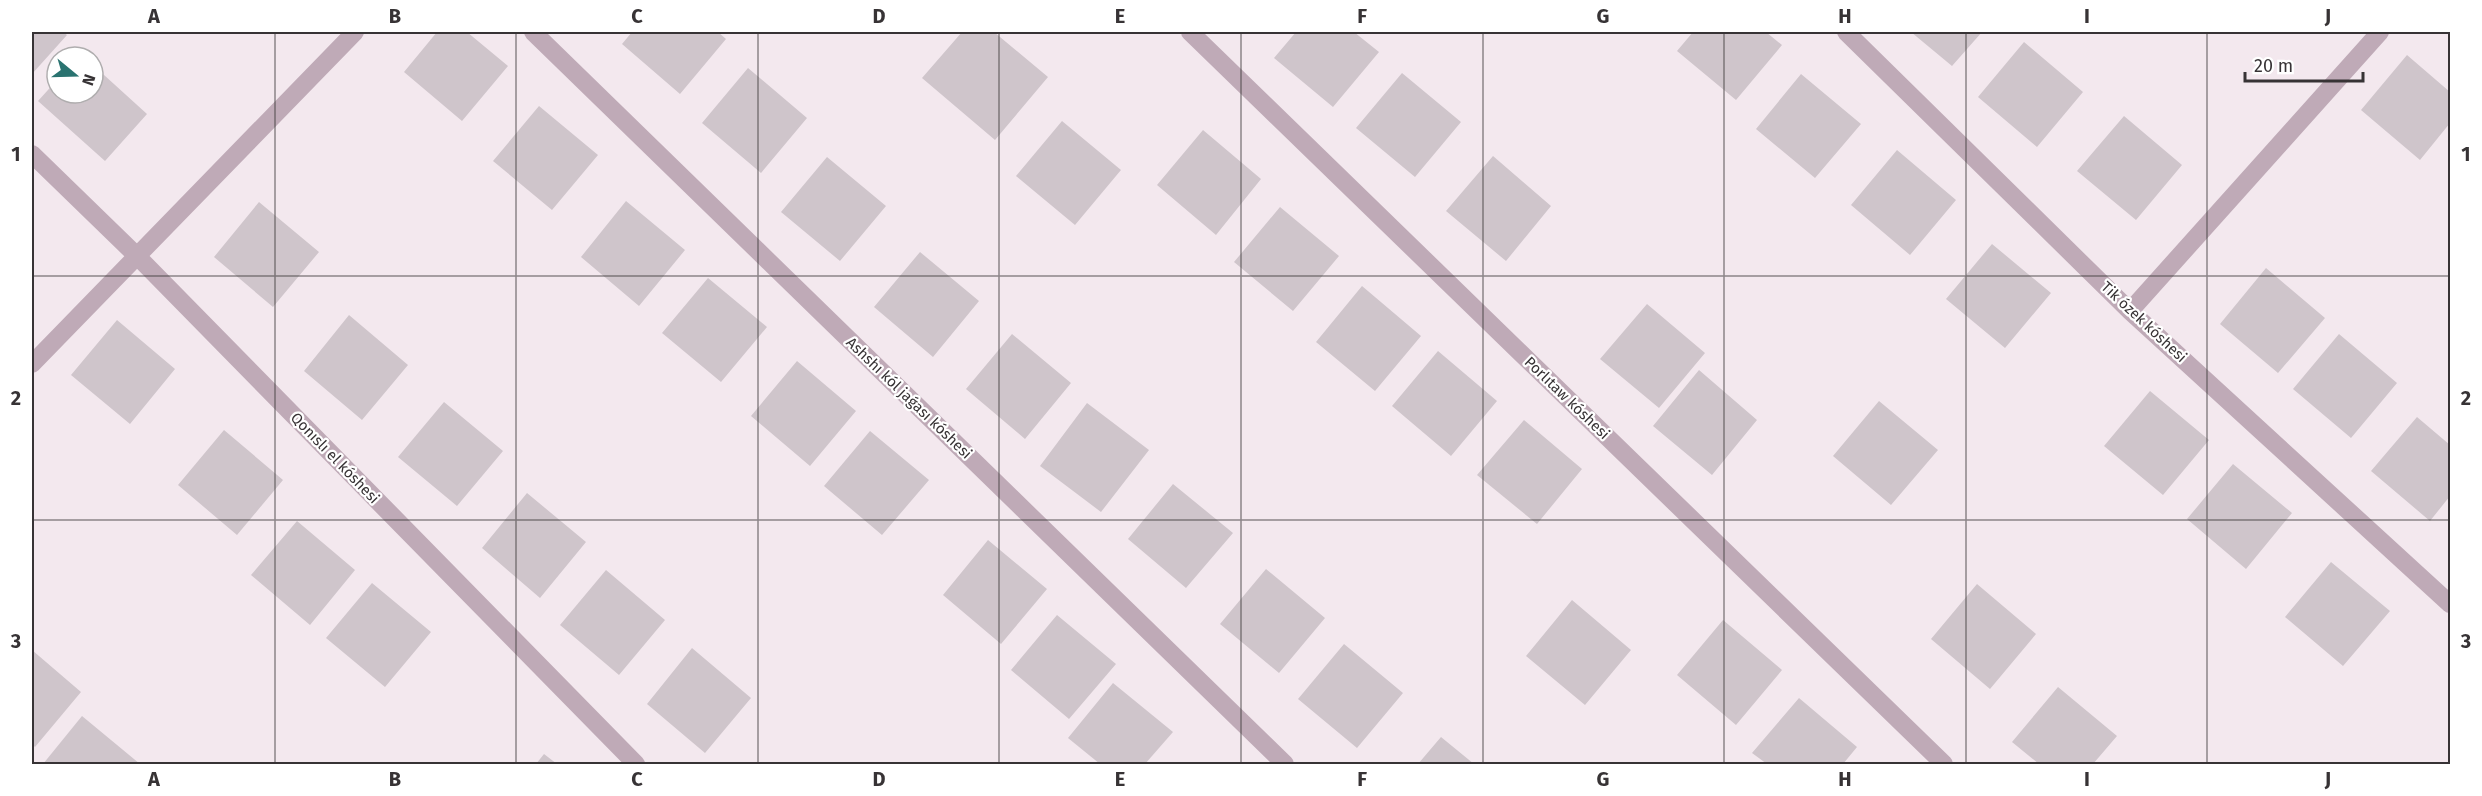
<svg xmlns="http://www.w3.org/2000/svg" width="2482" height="796" viewBox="0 0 2482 796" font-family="'Fira Sans',sans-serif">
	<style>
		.building { fill: #cfc5cb }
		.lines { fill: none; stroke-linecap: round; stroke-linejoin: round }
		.minor { stroke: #bfaab7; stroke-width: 18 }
		.grid { fill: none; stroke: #373335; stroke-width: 1.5; stroke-opacity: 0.55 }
		.labels { text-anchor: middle; stroke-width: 4.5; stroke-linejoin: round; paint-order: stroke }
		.street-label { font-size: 15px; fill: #373335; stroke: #fff }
		.neatline { fill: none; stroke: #373335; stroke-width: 2 }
		.grid-label { font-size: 20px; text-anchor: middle; font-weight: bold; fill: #373335 }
	</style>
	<rect width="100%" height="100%" fill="#f3e8ee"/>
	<path class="building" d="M32 32H63L67 35 32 74Z
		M437 32H467L508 66 462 121 404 72Z
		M632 32H718L726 39 680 94 622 44Z
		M962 32H994L1048 77 995 140 922 78Z
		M1296 32H1354L1379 52 1333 107 1274 58Z
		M1693 32H1766L1782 45 1736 100 1677 51Z
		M1911 32H1982L1952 66Z
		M2024 42 2083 92 2037 147 1978 97Z
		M2407 55 2450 92V123L2420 160 2361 110Z
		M93 65 147 114 105 161 38 101 57 80V93H93Z
		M748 68 807 118 761 173 702 123Z
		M1402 73 1461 122 1415 177 1356 128Z
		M1801 74 1861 124 1815 178 1756 129Z
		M539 106 598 155 552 210 493 161Z
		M2124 116 2182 165 2136 220 2077 171Z
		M1062 121 1121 170 1075 225 1016 176Z
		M1203 130 1261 179 1216 235 1157 185Z
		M1897 150 1956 200 1910 255 1851 205Z
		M1493 156 1551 206 1506 261 1446 211Z
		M827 157 886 206 840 261 781 212Z
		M626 201 685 250 639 306 581 257Z
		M259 202 319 252 273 307 214 257Z
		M1280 207 1339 256 1293 311 1234 262Z
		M1992 244 2051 293 2005 348 1946 299Z
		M920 252 979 301 933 357 874 307Z
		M2266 268 2325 318 2278 373 2220 324Z
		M708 278 767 327 721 382 662 333Z
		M1362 286 1421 336 1375 391 1316 342Z
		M1647 304 1705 353 1659 408 1600 359Z
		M349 315 408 365 362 420 304 371Z
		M117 320 175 369 130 424 71 375Z
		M1012 334 1071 383 1025 439 966 389Z
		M2339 334 2397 383 2351 438 2293 389Z
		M1438 351 1497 401 1451 456 1392 406Z
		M797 361 856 411 810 466 751 416Z
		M1699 370 1757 420 1712 475 1653 426Z
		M2150 391 2209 440 2163 495 2104 446Z
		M1879 401 1938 450 1891 505 1833 456Z
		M444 402 503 451 457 506 398 457Z
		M1087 403 1149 450 1101 512 1040 466Z
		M2417 417 2450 445V496L2430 521 2371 471Z
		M1524 420 1582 469 1537 524 1477 475Z
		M224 430 283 480 237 535 178 485Z
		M870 431 929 480 882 535 824 486Z
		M2233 464 2292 513 2246 569 2187 519Z
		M1173 484 1233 533 1186 588 1128 539Z
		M527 493 586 542 540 598 482 548Z
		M297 521 355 570 310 625 251 575Z
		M988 540 1047 589 1001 644 943 595Z
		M2331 562 2390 611 2343 666 2285 617Z
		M1266 569 1325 618 1279 673 1220 624Z
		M606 570 665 620 619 675 560 625Z
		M372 583 431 632 385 687 326 638Z
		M1977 584 2036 634 1990 689 1931 639Z
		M1572 600 1631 650 1585 705 1526 656Z
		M1057 615 1116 664 1069 719 1011 670Z
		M1723 620 1782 670 1736 725 1677 675Z
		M1344 644 1403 693 1357 748 1298 699Z
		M692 648 751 698 705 753 647 704Z
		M32 650 81 692 35 747 32 744Z
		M1113 683 1173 732 1145 764H1100L1068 738Z
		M2058 687 2117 736 2093 764H2039L2012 742Z
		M1799 698 1857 747 1843 764H1767L1752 753Z
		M82 716 140 764H43Z
		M1441 737 1474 764H1418Z
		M544 754 557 764H536Z"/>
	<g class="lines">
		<path class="minor" d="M533 32 1285 764
			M1190 32 1944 764
			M1846 32 2130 311 2450 604
			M32 154 138 257 636 764
			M2130 311 2380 32
			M32 364 355 32"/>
	</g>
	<path class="grid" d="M275 32V764M516 32V764M758 32V764M999 32V764M1241 32V764M1483 32V764M1724 32V764M1966 32V764M2207 32V764M32 276H2450M32 520H2450"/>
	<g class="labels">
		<g class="street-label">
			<text transform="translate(2144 322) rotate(43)" y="5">Tik ózek kóshesi</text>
			<text transform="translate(909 398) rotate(44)" y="5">Ashshı kól jaǵası kóshesi</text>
			<text transform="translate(1567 398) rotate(44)" y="5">Porlıtaw kóshesi</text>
			<text transform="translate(335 458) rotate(46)" y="5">Qonıslı el kóshesi</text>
		</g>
	</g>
	<rect width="2482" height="796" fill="none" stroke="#ffffff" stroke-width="66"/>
	<g transform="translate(75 75) rotate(109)"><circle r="28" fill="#ffffff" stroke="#afadae" stroke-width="1.5"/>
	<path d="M0-4.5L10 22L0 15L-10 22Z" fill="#2a7370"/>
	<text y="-9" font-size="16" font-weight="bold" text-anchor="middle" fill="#373335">N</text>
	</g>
	<path d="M2245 72v9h118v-9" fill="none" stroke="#373335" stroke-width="3"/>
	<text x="2254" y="72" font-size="18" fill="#373335" stroke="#ffffff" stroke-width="4.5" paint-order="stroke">20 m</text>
	<rect x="33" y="33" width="2416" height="730" class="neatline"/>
	<g class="grid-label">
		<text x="154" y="23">A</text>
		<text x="395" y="23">B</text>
		<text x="637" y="23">C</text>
		<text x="879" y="23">D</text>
		<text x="1120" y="23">E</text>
		<text x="1362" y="23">F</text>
		<text x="1603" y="23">G</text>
		<text x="1845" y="23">H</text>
		<text x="2087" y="23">I</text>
		<text x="2328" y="23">J</text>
		<text x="16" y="161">1</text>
		<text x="2466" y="161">1</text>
		<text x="16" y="405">2</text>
		<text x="2466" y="405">2</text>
		<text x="16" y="648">3</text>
		<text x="2466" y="648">3</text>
		<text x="154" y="786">A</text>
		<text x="395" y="786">B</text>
		<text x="637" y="786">C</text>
		<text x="879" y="786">D</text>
		<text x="1120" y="786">E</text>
		<text x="1362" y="786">F</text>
		<text x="1603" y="786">G</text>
		<text x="1845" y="786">H</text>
		<text x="2087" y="786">I</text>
		<text x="2328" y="786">J</text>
	</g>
</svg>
